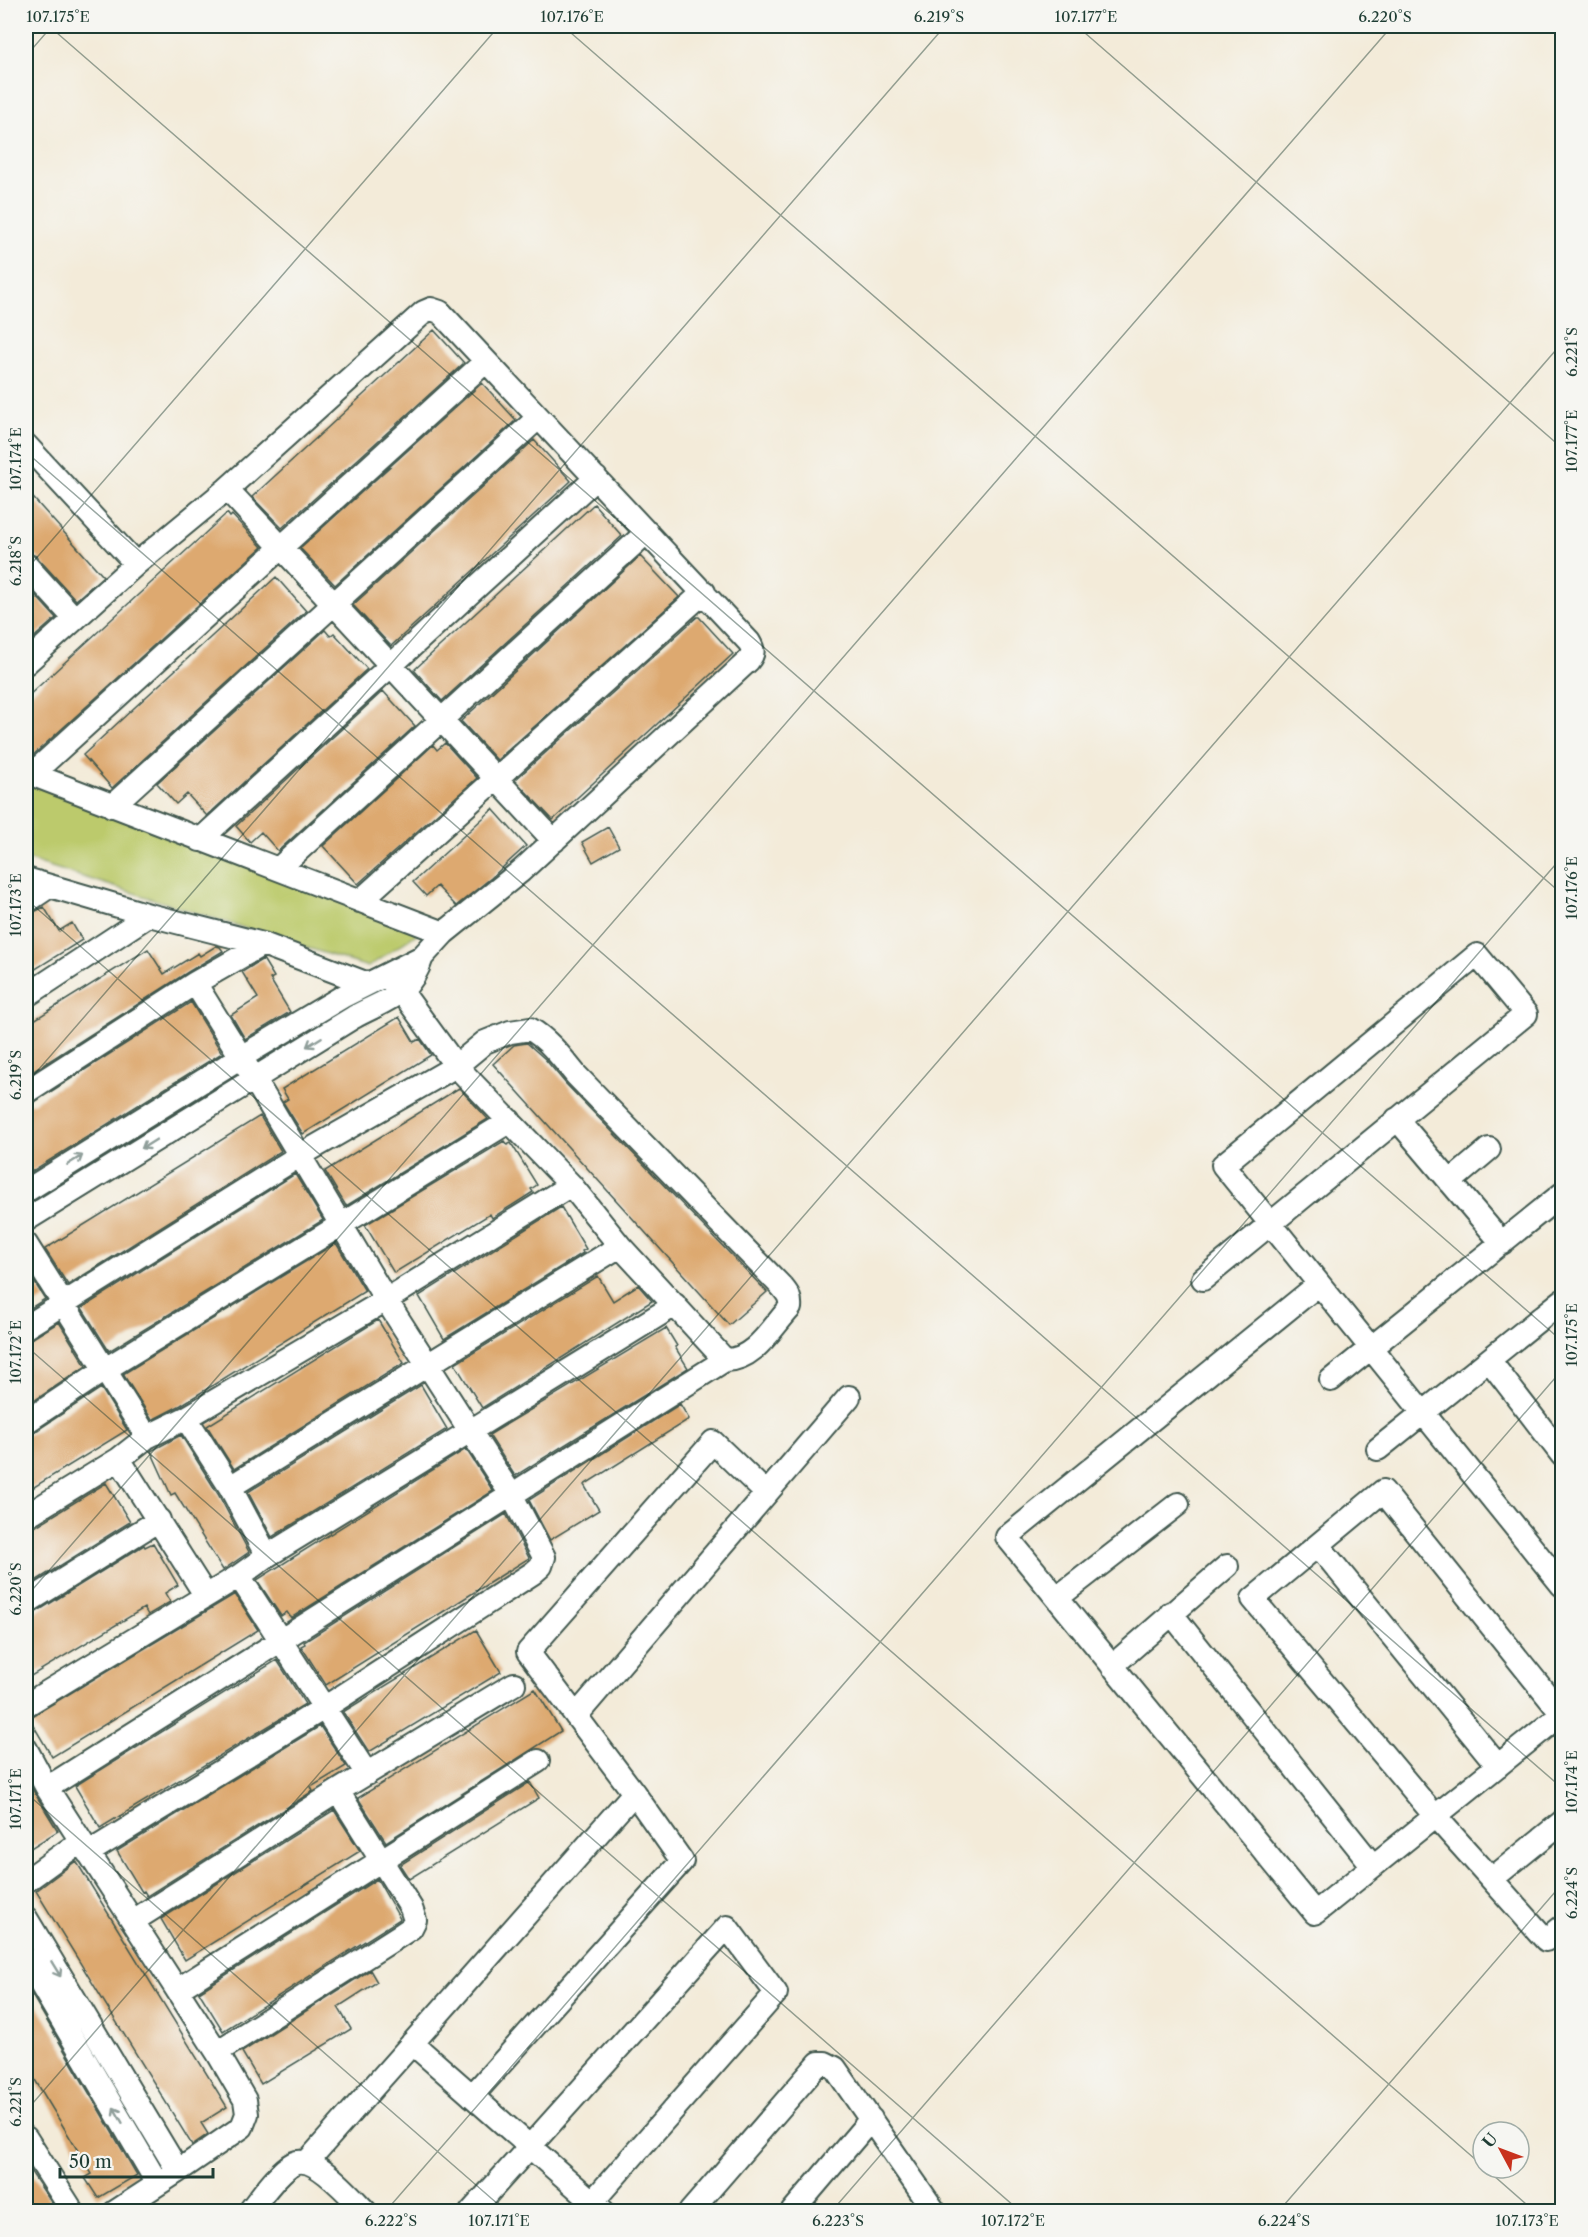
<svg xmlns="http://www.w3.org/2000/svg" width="1588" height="2237" viewBox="0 0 1588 2237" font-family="'Libre Caslon Text',serif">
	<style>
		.green { fill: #bcca6c; stroke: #6e8450; stroke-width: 1.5 }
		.building { fill: #dda970 }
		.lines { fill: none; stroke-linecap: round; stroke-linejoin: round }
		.minor-casing { stroke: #3f574d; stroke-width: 26 }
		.minor { stroke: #fff; stroke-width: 22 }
		.oneway { stroke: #8f9e9a }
		.ticks { fill: none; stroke: #1f3d34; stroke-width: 1.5; stroke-opacity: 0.45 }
		.neatline { fill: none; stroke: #1f3d34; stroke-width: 2 }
		.ticks-label { font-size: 15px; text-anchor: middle; fill: #1f3d34 }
	</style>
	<rect width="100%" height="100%" fill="#f6f6f2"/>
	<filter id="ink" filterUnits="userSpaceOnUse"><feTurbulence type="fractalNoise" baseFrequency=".0167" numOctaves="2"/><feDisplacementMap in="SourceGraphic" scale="12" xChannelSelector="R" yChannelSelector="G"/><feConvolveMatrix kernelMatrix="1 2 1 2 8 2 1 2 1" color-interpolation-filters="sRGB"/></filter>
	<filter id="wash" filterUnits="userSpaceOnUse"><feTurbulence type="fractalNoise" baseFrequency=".008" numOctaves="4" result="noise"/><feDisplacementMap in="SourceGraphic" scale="24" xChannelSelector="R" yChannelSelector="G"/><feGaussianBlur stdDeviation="1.35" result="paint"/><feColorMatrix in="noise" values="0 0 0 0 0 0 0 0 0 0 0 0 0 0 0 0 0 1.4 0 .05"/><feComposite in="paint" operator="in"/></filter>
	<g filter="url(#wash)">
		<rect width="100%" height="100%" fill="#f3ebd9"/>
		<path class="green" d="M26 776 421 931 368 967 26 859Z"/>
		<g id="blocks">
			<path class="building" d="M434 330 464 363 282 528 252 497Z
				M482 383 516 420 335 585 300 548Z
				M534 440 571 481 391 646 353 605Z
				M26 490 103 576 76 600 36 556 26 552Z
				M594 504 622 536 442 701 414 670Z
				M227 513 230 517 232 515 262 547 32 756 26 750V698Z
				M640 556 679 597 497 760 461 721Z
				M276 577 306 611 112 788 83 755Z
				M26 585 56 618 31 640 26 635Z
				M697 617H699L733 654 553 820 515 780Z
				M325 630 330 636 334 633 367 669 207 816 187 794 176 804 157 783Z
				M383 691 415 726 278 851 261 832 250 842 236 826Z
				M445 743 477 778 358 884 323 846 433 745 437 750Z
				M493 809 526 846 491 878 456 906 437 886 426 896 413 882Z
				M608 827 619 847 593 862 582 842Z
				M44 907 59 931 72 923 82 940 26 975V916Z
				M216 946 220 947 223 951 188 972 26 1076V1025L148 949 164 974 198 953 200 956Z
				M263 959 274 977 270 979 290 1012 245 1039 231 1015 258 998 242 972Z
				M191 1002 222 1053 26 1175V1105L33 1103Z
				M399 1017 414 1042 420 1039 431 1055 303 1134 283 1102 288 1099 282 1089Z
				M527 1043 545 1059 566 1084 767 1292 729 1325 493 1064 514 1045Z
				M459 1088 488 1119 346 1206 325 1171Z
				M260 1116 281 1151 68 1285 45 1249Z
				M504 1141 507 1145 511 1143 537 1185 531 1189 533 1192 492 1218 490 1214 394 1273 365 1225Z
				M295 1174 323 1220 109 1351 82 1308Z
				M561 1207 586 1249 582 1251 583 1253 444 1339 419 1296Z
				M336 1243 365 1291 181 1405 152 1420 123 1374Z
				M26 1269 45 1299 26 1311Z
				M598 1276 613 1301 638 1285 652 1301 482 1408 455 1364Z
				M378 1320 404 1363 234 1469 207 1426Z
				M59 1322 86 1366 26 1406V1340L33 1338Z
				M666 1328 677 1346 675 1347 688 1368 515 1476 489 1435Z
				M421 1385 447 1429 272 1537 248 1492Z
				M101 1388 127 1430 26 1492V1435L33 1433Z
				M680 1404 689 1419 584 1485 599 1510 550 1540 529 1500Z
				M181 1435 218 1494 249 1552 223 1570 175 1493 171 1495 151 1451Z
				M466 1449 493 1491 291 1618 287 1612 281 1616 257 1580Z
				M106 1483 130 1522 26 1587V1529L33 1528Z
				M506 1514 529 1558 326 1685 301 1646 305 1644 304 1642Z
				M153 1543 178 1585 165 1593 170 1602 148 1615 144 1608 26 1679V1616L33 1614 144 1545 145 1547Z
				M235 1594 258 1630 52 1757 29 1718Z
				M476 1630 501 1672 369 1752 343 1712Z
				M277 1660 305 1704 100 1828 75 1786Z
				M535 1689 561 1731 386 1842 358 1798Z
				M320 1726 346 1766 311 1787 313 1791 147 1896 144 1891 142 1892 117 1851Z
				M26 1779 58 1831 26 1851Z
				M530 1782 539 1798 409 1879 400 1865Z
				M334 1810 360 1851 185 1960 161 1919Z
				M76 1861 227 2107 201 2123 208 2134 192 2145 36 1891Z
				M377 1879 400 1919 223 2031 199 1992Z
				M370 1970 377 1982 338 2007 351 2029 261 2084 242 2052Z
				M26 1985 137 2175 98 2198 85 2178 92 2174 26 2065Z
				M31 2172 57 2211H26V2175Z"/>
		</g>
	</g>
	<g filter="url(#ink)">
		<use href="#blocks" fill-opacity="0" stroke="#3f574d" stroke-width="1.5"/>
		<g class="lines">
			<defs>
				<path id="minor" d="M26 445 136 564
					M227 489 554 841
					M26 565 75 619
					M26 663 136 564 227 489 424 312 431 309 440 312 749 642C754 650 754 654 748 661L521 871 444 933 422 957 342 997 241 1057 26 1191
					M26 772 444 933
					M31 775 485 362
					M112 806 538 418
					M200 840 596 478
					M278 869 647 532
					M26 879 149 915 263 944 368 984
					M360 901 704 592
					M26 902 50 886
					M386 976 402 992 456 1066 571 1185 620 1246 725 1360
					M26 996 149 915
					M26 1092 195 983 263 944
					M1397 1119 1502 1243
					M1450 1182 1489 1149
					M26 1220 354 1017C387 999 410 996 422 957
					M26 1244 147 1437
					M1203 1279 1526 1014 1477 955 1223 1165 1270 1223 1562 1585
					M1319 1284 1007 1537 1315 1913 1562 1714
					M26 1327 299 1156 456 1066 485 1042 510 1032 530 1029C548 1039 563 1059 576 1075L782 1287C788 1294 791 1298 790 1308 772 1327 754 1361 725 1360L47 1788
					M1489 1360 1562 1455
					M1331 1380 1562 1194
					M186 1418 230 1487 267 1556
					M26 1422 104 1370 510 1121
					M1378 1449 1562 1301
					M119 1459 206 1596
					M230 1487 620 1246
					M26 1516 119 1459 147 1437 186 1418 386 1300 571 1185
					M1318 1545 1498 1766
					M239 1576 367 1774
					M1057 1598 1178 1504
					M26 1603 159 1520
					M1171 1613 1373 1866
					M1112 1666 1227 1566
					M26 1705 239 1576 267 1556 675 1305
					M1562 1714 1383 1491 1253 1599 1435 1816 1546 1940 1562 1927
					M576 1716 849 1397
					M26 1749 47 1788 217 2052 245 2100 247 2114 242 2127 178 2171 115 2212
					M88 1853 324 1708 533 1573 541 1566 544 1557 512 1496 386 1300 241 1057 195 983
					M1493 1878 1562 1822
					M26 1881 81 1841
					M26 1918 178 2171
					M133 1921 338 1791 514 1684
					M26 1959 158 2184
					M177 1990 538 1761
					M412 2043 603 2211
					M217 2052 402 1934 411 1928 415 1920 411 1908 338 1791
					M472 2096 682 1861 634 1793 528 1652 713 1442 766 1493
					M26 2138 73 2212
					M307 2162 634 1793
					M249 2212C260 2198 278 2171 294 2163 315 2154 352 2198 366 2212
					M471 2212 727 1927 776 1993 593 2201
					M690 2212 819 2063H825L835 2068 935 2212
					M792 2212 871 2119"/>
			</defs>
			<use href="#minor" class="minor-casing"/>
			<use href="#minor" class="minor"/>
		</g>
		<defs><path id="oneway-shaft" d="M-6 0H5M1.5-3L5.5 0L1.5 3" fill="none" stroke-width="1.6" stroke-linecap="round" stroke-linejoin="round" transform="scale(1.5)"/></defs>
		<g class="oneway">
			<use href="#oneway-shaft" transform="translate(314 1042) rotate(148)"/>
			<use href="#oneway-shaft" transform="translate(149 1144) rotate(148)"/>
			<use href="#oneway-shaft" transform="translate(75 1160) rotate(-32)"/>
			<use href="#oneway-shaft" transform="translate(56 1969) rotate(59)"/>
			<use href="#oneway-shaft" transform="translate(118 2115) rotate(-120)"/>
		</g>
	</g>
	<path class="ticks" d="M49 26 1562 1341M563 26 1562 894M1077 26 1562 448M26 56 52 26M26 452 1562 1788M26 570 499 26M26 899 1483 2166M26 1084 945 26M26 1346 1021 2212M26 1597 1392 26M26 1793 507 2212M26 2111 1562 343M1485 2168 1535 2212M385 2212 1562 857M831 2212 1562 1370M1278 2212 1562 1884"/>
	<rect width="1588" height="2237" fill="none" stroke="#f6f6f2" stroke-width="66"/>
	<g transform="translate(1501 2150) rotate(311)"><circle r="28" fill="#f6f6f2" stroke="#a0aca6" stroke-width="1.5"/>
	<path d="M0-4.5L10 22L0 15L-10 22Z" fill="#c8321e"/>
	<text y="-9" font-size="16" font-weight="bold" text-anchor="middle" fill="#1f3d34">U</text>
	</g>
	<path d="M60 2168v9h153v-9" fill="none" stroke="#1f3d34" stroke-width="3"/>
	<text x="69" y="2168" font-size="18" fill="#1f3d34" stroke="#f6f6f2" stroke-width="4.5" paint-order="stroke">50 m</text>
	<rect x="33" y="33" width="1522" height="2171" class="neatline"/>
	<g class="ticks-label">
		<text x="58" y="22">107.175°E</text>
		<text x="572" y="22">107.176°E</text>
		<text x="939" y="22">6.219°S</text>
		<text x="1086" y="22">107.177°E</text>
		<text x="1385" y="22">6.220°S</text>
		<text transform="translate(1572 352) rotate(-90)" y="5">6.221°S</text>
		<text transform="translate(1572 441) rotate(-90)" y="5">107.177°E</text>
		<text transform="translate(16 459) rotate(-90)" y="5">107.174°E</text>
		<text transform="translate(16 561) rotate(-90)" y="5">6.218°S</text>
		<text transform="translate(1572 888) rotate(-90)" y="5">107.176°E</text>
		<text transform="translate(16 905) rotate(-90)" y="5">107.173°E</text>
		<text transform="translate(16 1075) rotate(-90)" y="5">6.219°S</text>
		<text transform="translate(1572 1335) rotate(-90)" y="5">107.175°E</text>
		<text transform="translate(16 1352) rotate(-90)" y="5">107.172°E</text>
		<text transform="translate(16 1589) rotate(-90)" y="5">6.220°S</text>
		<text transform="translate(1572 1782) rotate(-90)" y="5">107.174°E</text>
		<text transform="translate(16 1799) rotate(-90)" y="5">107.171°E</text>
		<text transform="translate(1572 1893) rotate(-90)" y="5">6.224°S</text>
		<text transform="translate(16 2102) rotate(-90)" y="5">6.221°S</text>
		<text x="391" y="2226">6.222°S</text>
		<text x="499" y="2226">107.171°E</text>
		<text x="838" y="2226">6.223°S</text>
		<text x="1013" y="2226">107.172°E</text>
		<text x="1284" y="2226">6.224°S</text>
		<text x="1527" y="2226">107.173°E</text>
	</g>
</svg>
